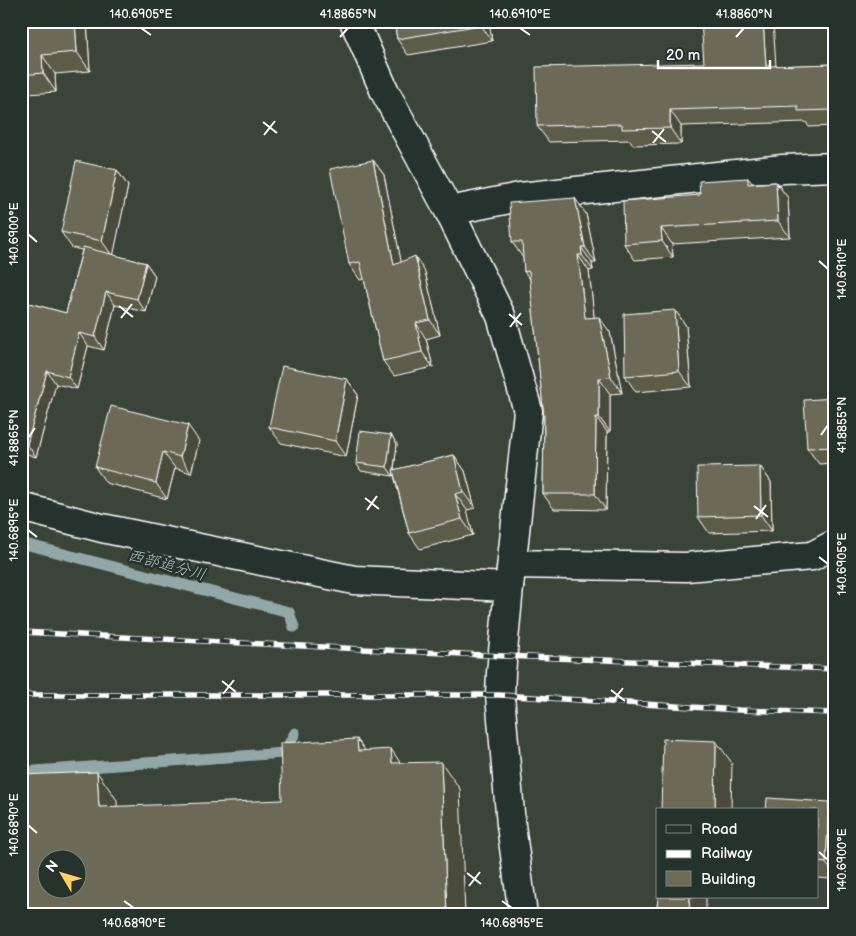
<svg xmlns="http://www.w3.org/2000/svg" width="856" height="936" viewBox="0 0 856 936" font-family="'Balsamiq Sans','Klee One',sans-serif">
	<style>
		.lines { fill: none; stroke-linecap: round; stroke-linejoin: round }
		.stream { stroke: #92a8a8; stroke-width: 11 }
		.minor-casing { stroke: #fff; stroke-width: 31 }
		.tertiary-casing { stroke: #fff; stroke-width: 31 }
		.minor { stroke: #26332d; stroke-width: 28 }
		.tertiary { stroke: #26332d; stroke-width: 28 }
		.rail-casing { stroke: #fff; stroke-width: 5.5 }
		.rail { stroke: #26332d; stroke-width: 4; stroke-dasharray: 11; stroke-linecap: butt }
		.wall { fill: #5d5c4a; stroke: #fff }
		.shaded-wall { fill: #4c4b3c; stroke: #fff }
		.building { fill: #6c6b56; stroke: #fff; fill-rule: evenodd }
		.ticks { fill: none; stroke: #fff; stroke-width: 2 }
		.labels { text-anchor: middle; stroke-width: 5; stroke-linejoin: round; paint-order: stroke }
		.water-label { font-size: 16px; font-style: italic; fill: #aebebe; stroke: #26332d }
		.neatline { fill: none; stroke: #fff; stroke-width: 2 }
		.ticks-label { font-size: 12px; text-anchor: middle; fill: #fff }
	</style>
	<rect width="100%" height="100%" fill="#3b4439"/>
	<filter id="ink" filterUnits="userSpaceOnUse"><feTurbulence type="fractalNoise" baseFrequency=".02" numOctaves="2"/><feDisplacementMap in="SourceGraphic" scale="10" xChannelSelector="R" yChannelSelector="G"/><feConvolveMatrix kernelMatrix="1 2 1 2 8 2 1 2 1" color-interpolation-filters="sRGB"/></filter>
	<g filter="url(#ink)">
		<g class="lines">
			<path class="stream" d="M21 543 289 612 294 627
				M21 772 284 753 295 733"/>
			<defs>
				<path id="minor" d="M354 21 385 92 449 211 501 316 528 411 509 587
					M449 211 520 197 783 169 835 167
					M512 564 686 567 812 556 835 544"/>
				<path id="tertiary" d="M21 507 102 528 354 580 509 587 501 673 500 695 511 825 523 915"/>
			</defs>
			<use href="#minor" class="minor-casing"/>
			<use href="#tertiary" class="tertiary-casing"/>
			<use href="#minor" class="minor"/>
			<use href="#tertiary" class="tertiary"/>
			<defs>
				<path id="rail" d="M21 632 503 656 835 669
					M21 695H500L739 710 835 713"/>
			</defs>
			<use href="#rail" class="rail-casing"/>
			<use href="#rail" class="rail"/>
		</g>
		<path class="wall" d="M21 21H87L90 71 55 74 56 92 28 94 21 84Z
			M394 21H489L492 41 408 55 397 39Z
			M835 64V126L809 127 806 122 681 126V144L633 145 630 140 549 142 537 126 776 66Z
			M373 160 384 175 401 262 425 272 440 335 426 339 433 367 394 376 383 361 364 279 360 280 349 264Z
			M117 170 128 186 113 255 146 263 155 276 146 312 115 305 104 350 88 346 77 389 56 384 36 457 21 452V301L66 313 82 250 72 248 61 232Z
			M748 178 752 183 776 182 788 198 790 237 672 244 673 257 635 260 624 244 700 195Z
			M586 214 596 263H592L593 270 589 271 594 317 610 332 622 393 610 394V432H607L606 510 554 509 543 494 544 417 530 279 524 272 523 258 512 242Z
			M675 310 686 326 691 387 636 392 625 376Z
			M347 379 358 395 346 457 281 443 269 427Z
			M835 398V463L819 464 807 448Z
			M391 435 397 444 394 470 454 455 465 471 475 508 467 510 473 535 420 549 409 533 393 472V476L361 471 356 463Z
			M199 441 191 473 175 468 167 499 106 483 95 467Z
			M760 466 771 482 772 531 709 533 698 517Z
			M829 802 835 810V879L817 878V810Z
			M658 897 706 915H662L657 908Z"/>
		<path class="shaded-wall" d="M75 21H87L90 71 77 52Z
			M480 21H489L492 41 481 25Z
			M763 21H773L777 82 766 66Z
			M42 55 55 74 56 92 43 73Z
			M670 110 681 126V144L670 128Z
			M21 151 27 159 21 181Z
			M373 160 384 175 405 281 394 265Z
			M117 170 128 186 113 257 102 241Z
			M776 182 788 198 790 237 778 221Z
			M575 198 586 214 596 263 585 247Z
			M661 228 672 244 673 257 662 241Z
			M581 247 592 263 593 270 582 255Z
			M578 255 589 271 596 333 585 318Z
			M415 256 425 272 440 335 430 320Z
			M146 263 155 276 146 312 137 299Z
			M21 272 27 280 21 297Z
			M106 292 115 305 104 350 95 337Z
			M675 310 686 326 691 387 679 371Z
			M599 317 610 332 622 393 611 377Z
			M416 323 426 339 433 367 422 352Z
			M79 333 88 346 77 389 68 377Z
			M47 371 56 384 36 457 27 444Z
			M599 378 610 394V432L599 417Z
			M347 379 358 395 346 457 335 441Z
			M596 417 607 432 606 510 595 494Z
			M188 425 199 441 191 473 180 457Z
			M391 435 397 444 393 476 387 467Z
			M163 452 175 468 167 499 156 483Z
			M454 455 465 471 475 508 463 492Z
			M760 466 771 482 772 531 761 515Z
			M455 494 467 510 473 535 462 519Z
			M357 739 377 767 358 751Z
			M716 741 732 763 731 810H715Z
			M391 749 410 777 392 763Z
			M441 762 460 789 465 915H447Z
			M97 772 117 800 118 835 99 807Z
			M829 802 835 810V876L826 863Z
			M690 897H706V915H694L689 909Z"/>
		<path class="building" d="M21 21H75L77 52 42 55 43 73 21 75Z
			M394 21H480L481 25 397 39Z
			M701 21H763L766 66 835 64V110L798 111V106L670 110V128L622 129V124L537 126 536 67 704 63Z
			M373 160 394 265 415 256 430 320 416 323 422 352 383 361 360 262 349 264 330 169Z
			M76 161 117 170 102 241 61 232Z
			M748 178V184L776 182 778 221 661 228 662 241 624 244 623 201 700 195 699 181Z
			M575 198 585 247H581L582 255H578L585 318 599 317 611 377 599 378V417H596L595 494H543L544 417 529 271 524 272 522 242H512L509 203Z
			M83 247 146 263 137 299 106 292 95 337 79 333 68 377 47 371 27 444 21 442V301L66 313Z
			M675 310 679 371 625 376 624 314Z
			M282 366 347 379 335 441 269 427Z
			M835 398V447L807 448 804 400Z
			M111 406 188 425 180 457 163 452 156 483 95 467Z
			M360 431 391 435 387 467 356 463Z
			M454 455 463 492 455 494 462 519 409 533 393 470Z
			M760 466 761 515 698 517 697 467Z
			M357 739 358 751 391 749 392 763 441 762 447 915H21V775L97 772 99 807 282 800 280 743ZM48 858H78V888H48Z
			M663 739 716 741 715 810H661Z
			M767 798 829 802 826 863 817 862V810H766Z
			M658 897H690L689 909 657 908Z"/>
	</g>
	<path class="ticks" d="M141 28 151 35M520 28 530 35M340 37 348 28M736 37 744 28M263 122 277 133M652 131 666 142M264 135 275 121M653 143 664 129M28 234 37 242M819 261 828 269M119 306 133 317M509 314 522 325M121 318 132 304M510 327 521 313M821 435 828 425M28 438 35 428M365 498 379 509M754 506 768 517M367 510 377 496M756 519 766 505M28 530 37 537M819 557 828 564M222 681 236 692M611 690 625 701M223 694 234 680M612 702 623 688M28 825 37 833M819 852 828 860M467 873 481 884M469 886 480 872M124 901 134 908M502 901 512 908"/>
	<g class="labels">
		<g class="water-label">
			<text transform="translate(167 564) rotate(15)" y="6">西部追分川</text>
		</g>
	</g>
	<rect width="856" height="936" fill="none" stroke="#26332d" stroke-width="55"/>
	<rect x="656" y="808" width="162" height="90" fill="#26332d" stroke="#7d8581"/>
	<rect x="666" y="825" width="25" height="8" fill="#26332d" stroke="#7d8581"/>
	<text x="701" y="834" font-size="15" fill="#ffffff">Road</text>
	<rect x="666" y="850" width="25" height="8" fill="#ffffff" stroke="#7d8581"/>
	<text x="701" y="858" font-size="15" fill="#ffffff">Railway</text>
	<rect x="666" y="871" width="25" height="15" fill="#6c6b56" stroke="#7d8581"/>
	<text x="701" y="884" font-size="15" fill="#ffffff">Building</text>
	<g transform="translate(62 874) rotate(308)"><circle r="24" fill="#26332d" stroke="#7d8581"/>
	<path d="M0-4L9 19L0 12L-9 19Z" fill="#ffd166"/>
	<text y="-8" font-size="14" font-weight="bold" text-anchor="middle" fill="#ffffff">N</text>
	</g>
	<path d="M658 60v8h112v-8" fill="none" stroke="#ffffff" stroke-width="2.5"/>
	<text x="666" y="60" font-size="15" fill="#ffffff" stroke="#26332d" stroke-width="4" paint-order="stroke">20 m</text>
	<rect x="28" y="28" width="800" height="880" class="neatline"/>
	<g class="ticks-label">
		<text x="141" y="18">140.6905°E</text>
		<text x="348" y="18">41.8865°N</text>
		<text x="520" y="18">140.6910°E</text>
		<text x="744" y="18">41.8860°N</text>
		<text transform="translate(14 234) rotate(-90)" y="4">140.6900°E</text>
		<text transform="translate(842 269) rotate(-90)" y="4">140.6910°E</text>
		<text transform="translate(842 425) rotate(-90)" y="4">41.8855°N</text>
		<text transform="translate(14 438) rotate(-90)" y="4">41.8865°N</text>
		<text transform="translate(14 530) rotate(-90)" y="4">140.6895°E</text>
		<text transform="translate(842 564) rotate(-90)" y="4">140.6905°E</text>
		<text transform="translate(14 825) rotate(-90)" y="4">140.6890°E</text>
		<text transform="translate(842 860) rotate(-90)" y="4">140.6900°E</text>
		<text x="134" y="927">140.6890°E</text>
		<text x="512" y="927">140.6895°E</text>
	</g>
</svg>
